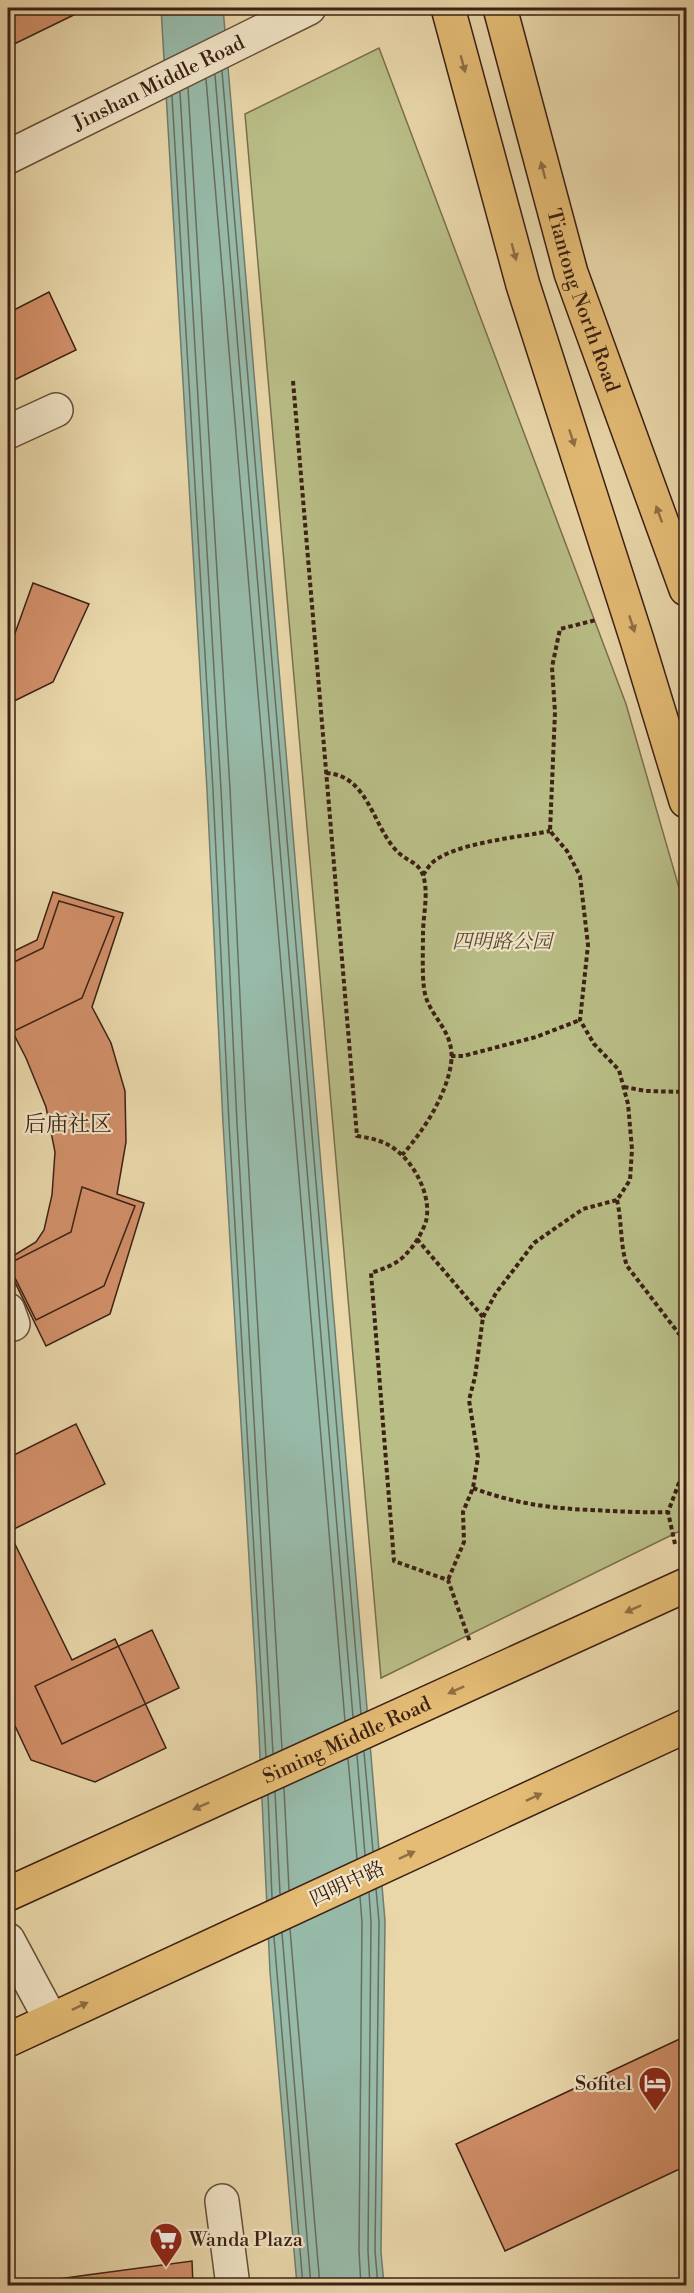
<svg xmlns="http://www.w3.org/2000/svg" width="694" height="2293" viewBox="0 0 694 2293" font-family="'Libre Bodoni','Noto Serif SC',serif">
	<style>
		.green { fill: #b9be87; stroke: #7a6f4e; stroke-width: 1.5 }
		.water { fill: #97baa9; stroke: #727c6d; stroke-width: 1.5 }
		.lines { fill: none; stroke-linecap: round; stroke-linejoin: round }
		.shore { stroke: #696d5e; stroke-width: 1.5 }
		.building { fill: #d2906a; stroke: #3b2014; stroke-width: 1.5 }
		.minor-casing { stroke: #664e3a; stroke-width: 36 }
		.major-casing { stroke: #3b2014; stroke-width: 36 }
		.path { stroke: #3b2014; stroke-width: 4; stroke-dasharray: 4.5 3; stroke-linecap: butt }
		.minor { stroke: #f1e5c8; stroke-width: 33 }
		.major { stroke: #e4bc75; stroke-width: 33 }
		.oneway { fill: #906e44 }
		.labels { text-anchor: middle; stroke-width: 4.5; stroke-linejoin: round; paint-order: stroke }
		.street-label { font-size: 20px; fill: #3b2014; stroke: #f1e5c8 }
		.park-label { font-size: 20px; font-style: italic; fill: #5a4831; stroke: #f1e5c8 }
		.poi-label { font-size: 20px; fill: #3b2014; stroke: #f1e5c8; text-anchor: end }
		.quarter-label { font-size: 22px; fill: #3b2014; stroke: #f1e5c8 }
	</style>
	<rect width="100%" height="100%" fill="#e9d7aa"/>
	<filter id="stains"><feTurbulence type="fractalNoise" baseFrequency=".00333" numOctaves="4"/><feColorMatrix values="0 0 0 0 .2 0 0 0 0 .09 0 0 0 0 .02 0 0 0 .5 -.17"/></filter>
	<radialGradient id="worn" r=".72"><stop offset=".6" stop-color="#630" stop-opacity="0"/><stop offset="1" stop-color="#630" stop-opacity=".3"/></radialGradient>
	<path class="green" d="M379 48 626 704 686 912V1528L381 1678 245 114Z"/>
	<path class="water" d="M161 8H223L385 1921 381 2252 384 2285H297L270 1972 257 1692 223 1123 207 790Z"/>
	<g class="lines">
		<path class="shore" d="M222 71 361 1714
			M215 75 353 1717
			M206 79 345 1721
			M188 88 230 789 246 1122 282 1749
			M180 92 221 789 237 1123 273 1753
			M172 96 213 790 229 1123 266 1757
			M364 1752 373 1851
			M357 1755 365 1855
			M348 1759 357 1859
			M284 1788 289 1890
			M275 1792 280 1894
			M268 1795 272 1898
			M376 1889 379 1922 375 2251 378 2286
			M369 1893 371 1922 368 2251 370 2286
			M360 1897 362 1922 359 2251 361 2286
			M290 1929 320 2286
			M282 1933 311 2286
			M274 1937 303 2286"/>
	</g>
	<path class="building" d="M8 8H88L8 47Z
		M49 292 76 350 8 383V313Z
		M33 583 89 604 53 682 8 704V639L14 636Z
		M53 892 123 913 92 1007 111 1043 125 1091 126 1142 117 1194 144 1203 110 1314 46 1346 8 1268V1259L36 1242 44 1230 52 1195 55 1152 46 1107 26 1058 8 1023V954L37 940Z
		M59 901 114 917 82 998 8 1034V965L43 948Z
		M82 1187 135 1206 104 1286 36 1320 8 1264 71 1232Z
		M76 1424 105 1484 8 1532V1458Z
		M8 1530 72 1660 115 1639 166 1748 95 1782 31 1760 8 1711Z
		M152 1630 179 1688 62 1744 35 1686Z
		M686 2036V2166L505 2251 456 2144Z
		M192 2261 193 2286H8L87 2275Z"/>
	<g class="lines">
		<defs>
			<g id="minor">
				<path id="s1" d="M8 157 309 8"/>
				<path d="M8 432 56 410"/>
				<path d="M8 1310 13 1324"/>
				<path d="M8 1940 51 2020"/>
				<path d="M222 2201 233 2286"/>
			</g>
			<g id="major">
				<path d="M448 8 523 285 637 640 686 801"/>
				<path id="s2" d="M500 8 571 273 686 589"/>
				<path id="s3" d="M8 1894 686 1585"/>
				<path d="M8 2040 686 1726"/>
			</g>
		</defs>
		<use href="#minor" class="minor-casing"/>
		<use href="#major" class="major-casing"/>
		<path class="path" d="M293 381 357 1136C371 1138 385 1141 396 1150 415 1164 432 1197 426 1221 423 1231 415 1245 407 1253 398 1264 383 1269 371 1273L394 1561 448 1580 470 1642
			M326 773C370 775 373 831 400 854 409 862 418 862 423 875 429 893 423 915 423 934 423 950 422 973 424 988 427 1017 456 1029 451 1064 446 1096 423 1132 402 1155
			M423 875C426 871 428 867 431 864 451 843 522 837 550 831
			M451 1056H463L536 1037 580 1020
			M624 1087 646 1091 686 1092
			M617 1200C622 1222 620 1245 627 1266L686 1343
			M417 1239 483 1317 475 1377 469 1400 478 1457 473 1488 463 1512 464 1542 448 1580
			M483 1317 496 1293 534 1243 583 1209 617 1200 630 1180 632 1149 628 1104 619 1070 594 1044 580 1020 588 945 580 876 567 851 550 831 555 712 552 667 560 629 596 620
			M473 1488C513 1503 547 1508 590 1510 616 1511 641 1513 668 1512
			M675 1544 668 1512 682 1475 686 1434"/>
		<use href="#minor" class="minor"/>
		<use href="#major" class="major"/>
	</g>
	<defs><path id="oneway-solid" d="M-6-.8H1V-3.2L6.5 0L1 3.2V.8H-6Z" transform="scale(1.5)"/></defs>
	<g class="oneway">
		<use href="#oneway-solid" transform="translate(463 64) rotate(75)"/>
		<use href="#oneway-solid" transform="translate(543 170) rotate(-105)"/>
		<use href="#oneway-solid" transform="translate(514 252) rotate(75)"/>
		<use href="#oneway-solid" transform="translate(572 438) rotate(72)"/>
		<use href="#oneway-solid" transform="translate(659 514) rotate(-110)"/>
		<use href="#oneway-solid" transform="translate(632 624) rotate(72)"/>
		<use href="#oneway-solid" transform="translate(633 1609) rotate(156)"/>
		<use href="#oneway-solid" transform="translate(456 1690) rotate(156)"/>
		<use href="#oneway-solid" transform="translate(534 1797) rotate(-25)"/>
		<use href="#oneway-solid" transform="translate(201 1806) rotate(156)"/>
		<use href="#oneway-solid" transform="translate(407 1855) rotate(-25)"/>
		<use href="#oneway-solid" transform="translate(80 2006) rotate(-25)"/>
	</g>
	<defs>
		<symbol id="hotel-pin" viewBox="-11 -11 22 30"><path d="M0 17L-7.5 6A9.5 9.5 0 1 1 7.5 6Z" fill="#8f2418" stroke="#f1e5c8"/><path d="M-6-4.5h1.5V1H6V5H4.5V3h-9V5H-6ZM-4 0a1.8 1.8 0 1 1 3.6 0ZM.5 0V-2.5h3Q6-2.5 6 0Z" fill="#fff"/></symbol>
		<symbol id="supermarket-pin" viewBox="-11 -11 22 30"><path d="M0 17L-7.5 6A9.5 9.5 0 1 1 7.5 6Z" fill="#8f2418" stroke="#f1e5c8"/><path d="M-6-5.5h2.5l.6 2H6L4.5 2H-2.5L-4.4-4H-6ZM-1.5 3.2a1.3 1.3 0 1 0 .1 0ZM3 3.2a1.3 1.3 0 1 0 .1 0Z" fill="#fff"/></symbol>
	</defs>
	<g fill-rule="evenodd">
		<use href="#hotel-pin" x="636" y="2064" width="38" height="52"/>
		<use href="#supermarket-pin" x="147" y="2220" width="38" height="52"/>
	</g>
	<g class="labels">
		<g class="street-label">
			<text dy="7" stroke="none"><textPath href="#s1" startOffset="168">Jinshan Middle Road</textPath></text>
			<text dy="7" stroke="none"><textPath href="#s2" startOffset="304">Tiantong North Road</textPath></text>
			<text dy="7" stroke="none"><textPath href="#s3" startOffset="372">Siming Middle Road</textPath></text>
			<text transform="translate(347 1883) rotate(-25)" y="7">四明中路</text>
		</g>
		<g class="park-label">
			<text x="502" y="948">四明路公园</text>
		</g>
		<g class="poi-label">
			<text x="632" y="2090">Sofitel</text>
			<text x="189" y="2246" text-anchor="start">Wanda Plaza</text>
		</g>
		<g class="quarter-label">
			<text x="68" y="1131">后庙社区</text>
		</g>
	</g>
	<rect width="694" height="2293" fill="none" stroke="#e9d7aa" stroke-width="30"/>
	<rect x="9" y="9" width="676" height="2275" fill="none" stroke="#3b2014" stroke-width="3"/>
	<rect x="15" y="15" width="664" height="2263" fill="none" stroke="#3b2014" stroke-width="1.5"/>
	<rect width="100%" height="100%" filter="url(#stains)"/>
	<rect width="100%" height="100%" fill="url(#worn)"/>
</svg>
